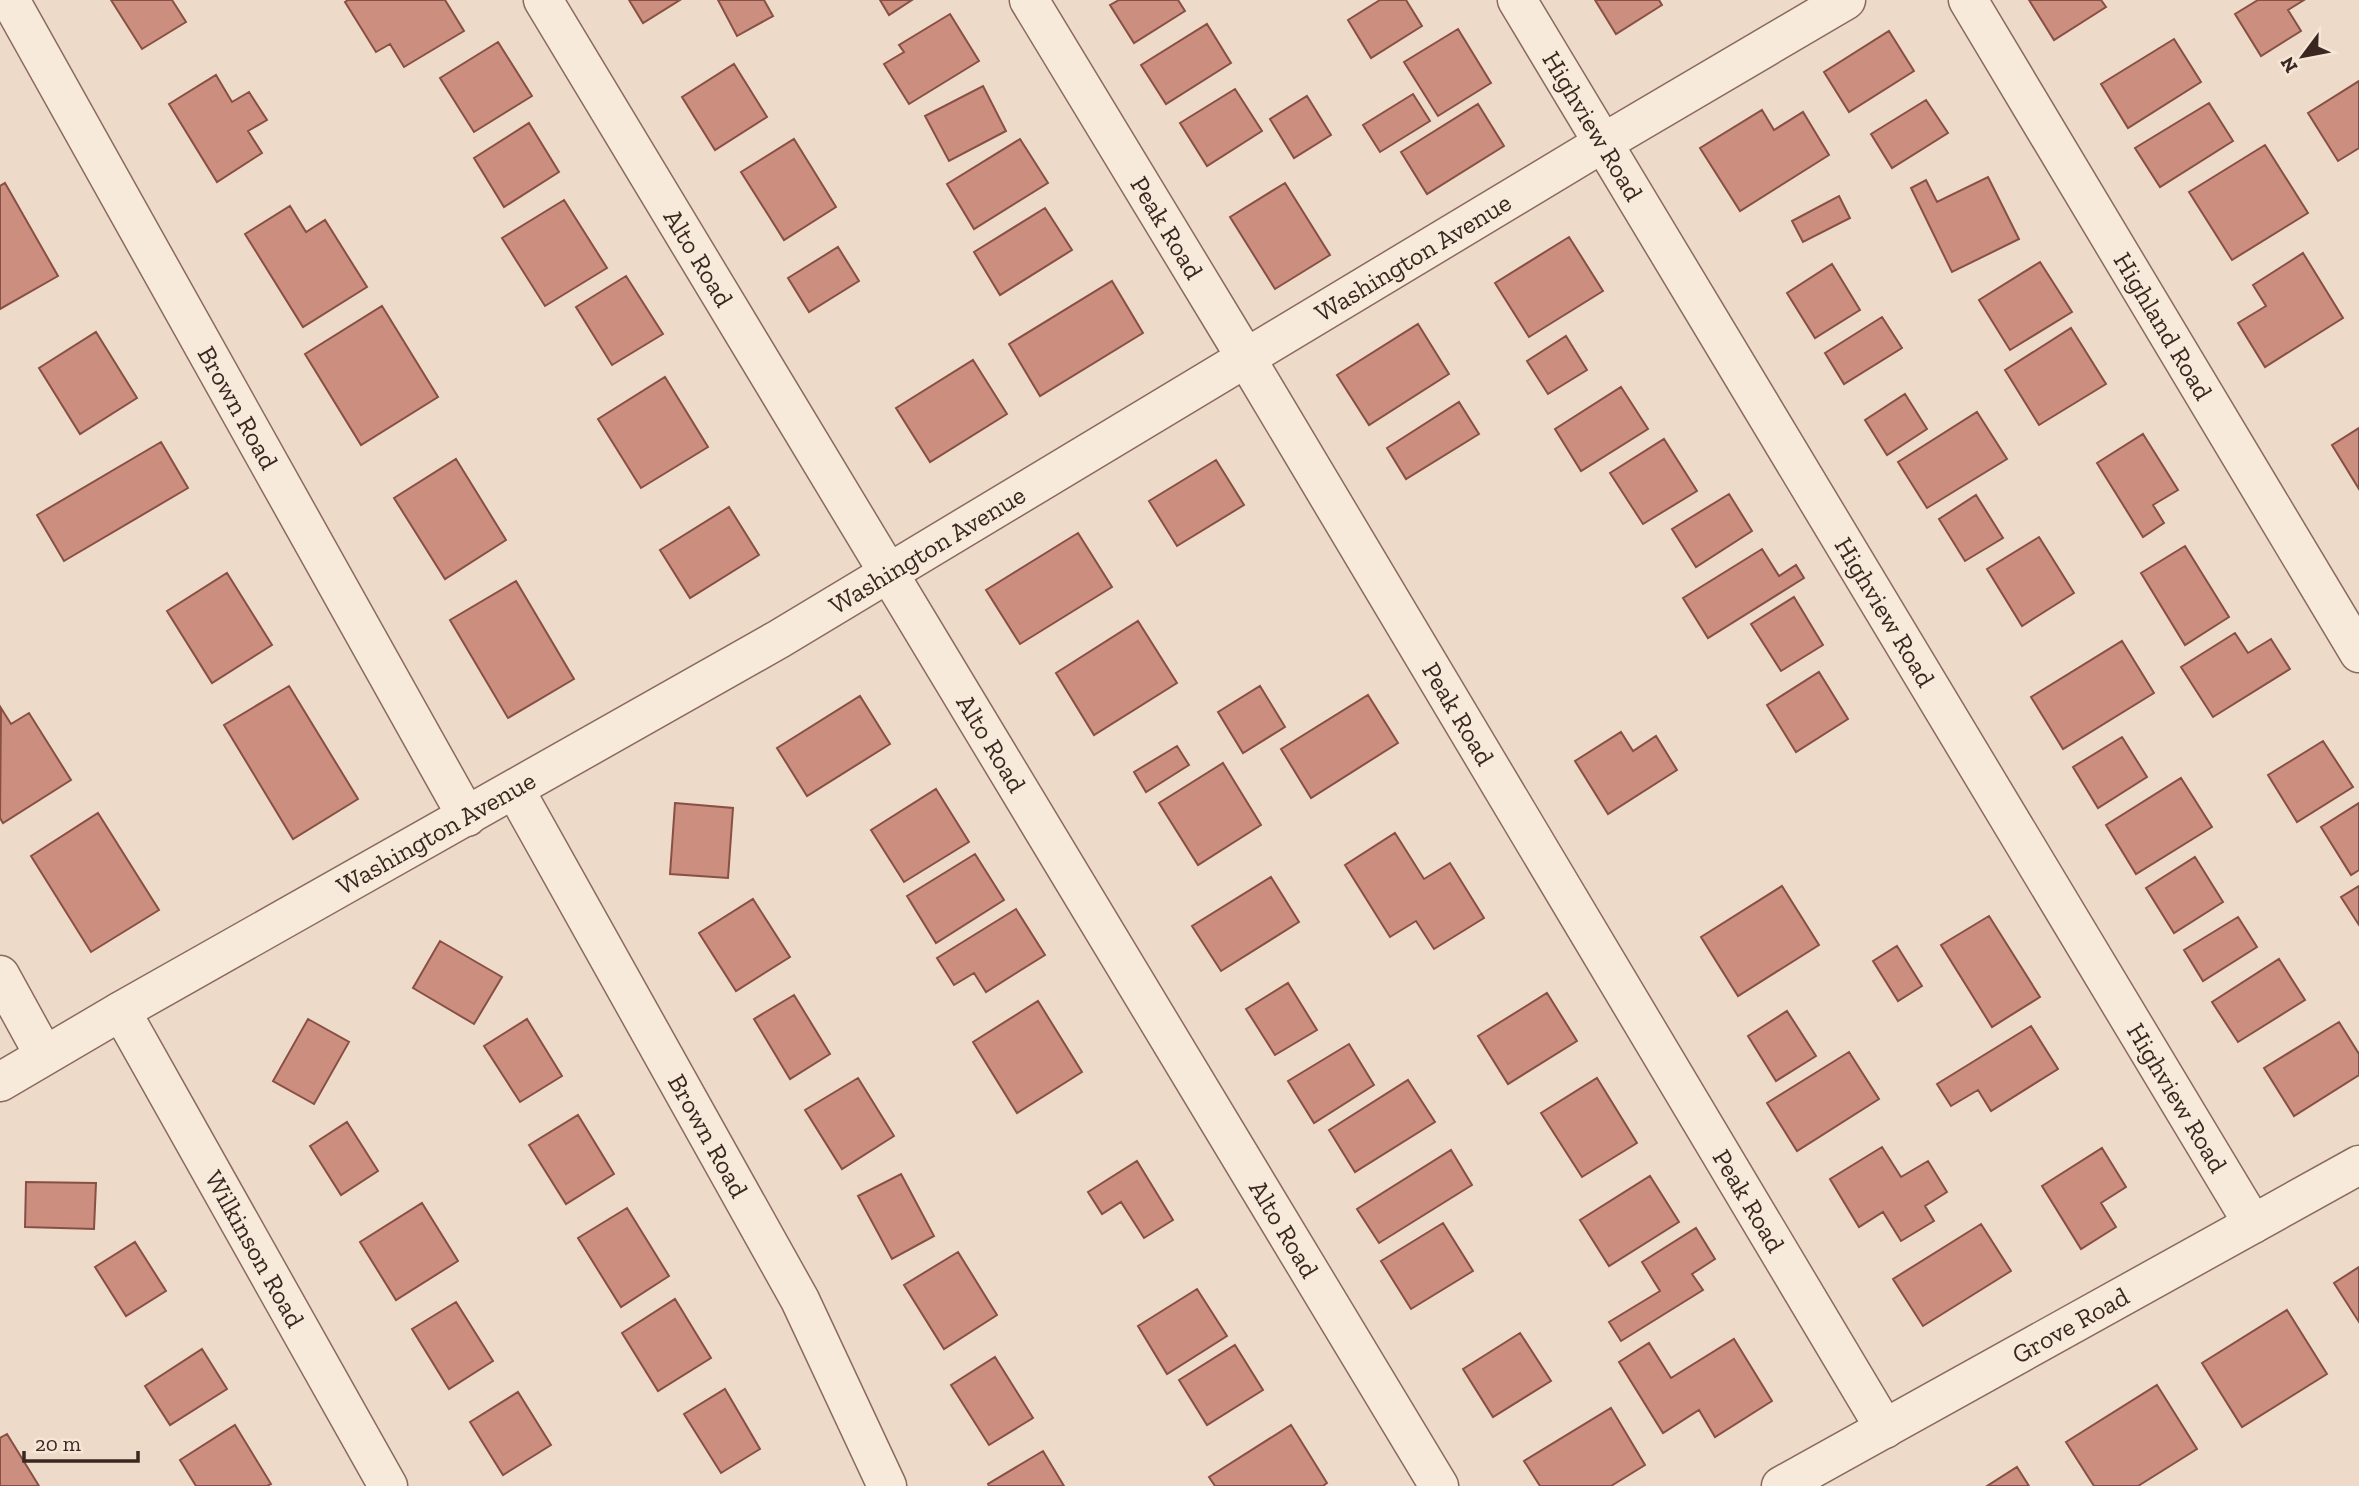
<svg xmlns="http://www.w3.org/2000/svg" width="2359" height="1486" viewBox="0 0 2359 1486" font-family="'Zilla Slab',serif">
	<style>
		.building { fill: #cb8e7f; stroke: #885044; stroke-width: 2 }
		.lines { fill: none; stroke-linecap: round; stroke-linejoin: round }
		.minor-casing { stroke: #896b5d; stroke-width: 41 }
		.minor { stroke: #f8eadb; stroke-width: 38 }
		.labels { text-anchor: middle; stroke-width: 7; stroke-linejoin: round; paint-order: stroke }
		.street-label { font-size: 26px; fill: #3a2720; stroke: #f5e6d8 }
	</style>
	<rect width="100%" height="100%" fill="#eedac8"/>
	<path class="building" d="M111 0H172L186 22 142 49Z
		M348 0H445L464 31 404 67 390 44 376 52 345 2Z
		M629 0H680L643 23Z
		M718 0H764L773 16 737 36Z
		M880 0H912L889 15Z
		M1119 0H1178L1185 11 1134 43 1110 5Z
		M1380 0H1406L1422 26 1371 58 1348 20Z
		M1595 0H1659L1662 5 1616 34Z
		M2029 0H2101L2106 7 2054 40Z
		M2258 0H2304L2288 10 2301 31 2261 56 2235 14Z
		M950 14 979 61 909 104 884 64 904 52 899 45Z
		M1207 24 1231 63 1166 104 1141 65Z
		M1458 29 1491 83 1438 116 1404 62Z
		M1889 31 1914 71 1849 112 1824 72Z
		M2174 39 2201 82 2128 128 2101 84Z
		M498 42 532 96 474 132 440 78Z
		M734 64 767 117 715 150 682 97Z
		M216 75 232 102 249 92 267 120 248 131 262 153 217 182 169 104Z
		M2359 81V148L2338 161 2308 113Z
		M983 86 1006 131 949 161 925 116Z
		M1235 89 1262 131 1207 166 1180 123Z
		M1413 94 1430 121 1380 152 1363 125Z
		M1307 96 1331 135 1294 158 1270 119Z
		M1926 100 1948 133 1892 168 1871 134Z
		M2209 103 2233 141 2160 187 2135 148Z
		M1478 104 1504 146 1427 194 1401 152Z
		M1762 110 1774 130 1803 112 1829 155 1740 211 1700 148Z
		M529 123 559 172 504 207 474 158Z
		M794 139 836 207 784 240 741 172Z
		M1020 139 1048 183 974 229 947 184Z
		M2265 145 2308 213 2232 260 2189 192Z
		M1988 177 2019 239 1952 272 1911 188 1926 180 1937 202Z
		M5 183 58 276 0 309V186Z
		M1285 183 1330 255 1275 289 1230 217Z
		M1839 196 1850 218 1803 242 1792 221Z
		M564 200 607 268 545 306 502 238Z
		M290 206 306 232 325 220 367 287 303 327 245 234Z
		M1045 208 1072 250 1000 295 974 252Z
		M1569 237 1603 291 1529 337 1495 283Z
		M838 247 859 281 809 312 788 278Z
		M2303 253 2343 318 2265 367 2238 323 2266 306 2253 285Z
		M2040 262 2072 312 2010 350 1979 300Z
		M1832 264 1860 310 1815 338 1787 293Z
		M626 276 663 334 612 365 576 307Z
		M1112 281 1143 333 1040 396 1009 344Z
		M382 306 438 397 361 445 305 354Z
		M1882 317 1902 348 1844 384 1825 353Z
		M1418 324 1449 374 1369 425 1337 375Z
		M2071 328 2106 384 2039 425 2005 370Z
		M96 332 137 398 80 434 39 368Z
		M1566 336 1587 370 1548 394 1527 361Z
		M973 360 1007 414 930 462 896 408Z
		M665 377 708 447 641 488 598 419Z
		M1621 387 1648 429 1581 471 1555 429Z
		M1905 394 1927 429 1887 455 1865 420Z
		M1459 402 1479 434 1406 479 1387 448Z
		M1977 412 2007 459 1927 508 1898 462Z
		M2359 428V489L2332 445Z
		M2143 434 2178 490 2153 505 2164 523 2143 537 2097 463Z
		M1664 439 1697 491 1643 524 1610 473Z
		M161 442 188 488 64 561 37 515Z
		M456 459 506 540 445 579 394 498Z
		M1216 460 1244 505 1177 546 1149 501Z
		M1729 494 1752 531 1696 567 1672 529Z
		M1976 495 2003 538 1965 561 1939 519Z
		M729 507 759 555 690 598 660 550Z
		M1078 533 1112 587 1020 644 986 590Z
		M2039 537 2074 593 2022 626 1987 569Z
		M2185 546 2229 617 2185 645 2141 573Z
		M1762 549 1779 576 1796 565 1804 578 1708 638 1683 598Z
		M227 573 272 645 212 683 167 611Z
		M516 581 574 679 508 718 450 620Z
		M1794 597 1823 645 1781 671 1751 624Z
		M1138 621 1177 683 1094 735 1056 673Z
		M2235 633 2248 653 2271 639 2290 669 2213 717 2181 667Z
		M2122 641 2154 693 2063 749 2031 697Z
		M1819 672 1848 719 1796 752 1767 705Z
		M289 686 358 799 293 839 224 725Z
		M1260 686 1285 727 1243 753 1218 712Z
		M1368 695 1398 743 1311 798 1281 749Z
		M860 696 890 744 807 796 777 748Z
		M1 708 11 724 29 713 71 780 3 823 0 818Z
		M1621 732 1633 751 1656 736 1677 770 1608 814 1575 761Z
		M2122 737 2147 777 2098 808 2073 767Z
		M2323 741 2353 787 2297 822 2268 775Z
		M1177 746 1189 765 1146 792 1134 772Z
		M1223 763 1261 825 1198 865 1159 803Z
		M2181 778 2212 827 2136 874 2106 825Z
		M936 789 969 842 904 882 871 830Z
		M675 803 733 808 728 878 670 874Z
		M2359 803V870L2351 875 2321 827Z
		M98 813 159 910 91 952 31 856Z
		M1395 833 1424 879 1450 863 1484 918 1434 949 1416 921 1390 937 1345 865Z
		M975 854 1004 900 936 943 907 896Z
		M2195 857 2223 902 2174 933 2146 888Z
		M1271 877 1299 922 1221 971 1192 926Z
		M1782 886 1819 945 1738 996 1701 937Z
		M2359 886V925L2341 897Z
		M753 899 790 957 736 991 699 933Z
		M1016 909 1045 955 986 992 974 973 954 985 937 958Z
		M1989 916 2040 997 1992 1027 1941 945Z
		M2238 917 2257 947 2203 981 2184 950Z
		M440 941 502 977 474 1024 413 988Z
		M1897 946 1922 986 1898 1001 1873 961Z
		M2279 959 2305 1000 2238 1042 2212 1002Z
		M1288 983 1317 1030 1275 1055 1246 1009Z
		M1547 993 1577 1041 1508 1084 1478 1036Z
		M794 995 830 1054 790 1079 754 1019Z
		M1038 1001 1082 1072 1017 1113 973 1042Z
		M1787 1011 1816 1056 1776 1081 1748 1036Z
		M308 1019 349 1042 314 1104 273 1081Z
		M527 1019 562 1076 520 1102 484 1046Z
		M2339 1022 2359 1054V1075L2294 1116 2264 1068Z
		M2031 1026 2058 1069 1991 1111 1978 1090 1951 1106 1937 1084Z
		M1349 1044 1374 1085 1314 1123 1288 1081Z
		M1849 1052 1879 1099 1797 1151 1767 1103Z
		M858 1078 894 1136 842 1169 805 1110Z
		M1597 1078 1637 1143 1582 1177 1541 1113Z
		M1408 1080 1435 1122 1355 1172 1329 1130Z
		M578 1115 614 1174 566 1204 529 1145Z
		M347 1122 378 1171 341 1195 310 1146Z
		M1882 1147 1901 1177 1928 1161 1947 1192 1925 1206 1934 1221 1901 1241 1883 1212 1859 1227 1830 1179Z
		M2102 1148 2126 1187 2101 1203 2116 1227 2081 1249 2042 1186Z
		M1451 1150 1472 1185 1379 1243 1357 1209Z
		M1137 1161 1173 1220 1144 1238 1121 1202 1102 1214 1088 1192Z
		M901 1174 934 1236 892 1259 858 1196Z
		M1650 1176 1679 1222 1609 1266 1580 1220Z
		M26 1182 96 1183 94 1229 25 1227Z
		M422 1203 458 1261 396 1300 360 1242Z
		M627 1208 669 1276 621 1307 578 1238Z
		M1443 1223 1473 1271 1411 1309 1381 1261Z
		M1981 1224 2011 1271 1923 1326 1893 1279Z
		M1696 1228 1715 1259 1692 1274 1703 1290 1621 1341 1609 1322 1660 1291 1642 1262Z
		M135 1242 166 1291 126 1316 95 1267Z
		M958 1252 997 1315 944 1349 904 1285Z
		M2359 1267V1322L2334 1283Z
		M1197 1289 1227 1336 1167 1374 1138 1326Z
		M675 1299 711 1358 658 1391 622 1333Z
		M456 1302 493 1361 449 1389 412 1329Z
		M2287 1310 2327 1374 2242 1427 2202 1363Z
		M1520 1333 1551 1381 1493 1417 1463 1369Z
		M1734 1339 1772 1401 1715 1437 1699 1410 1663 1433 1619 1362 1649 1343 1671 1378Z
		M1235 1345 1263 1390 1207 1425 1179 1380Z
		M202 1349 227 1389 170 1425 145 1386Z
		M995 1357 1033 1418 989 1445 951 1385Z
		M2157 1385 2197 1449 2138 1486H2094L2066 1442Z
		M725 1389 760 1449 721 1473 684 1414Z
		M518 1392 551 1445 503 1475 470 1422Z
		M1611 1408 1645 1465 1611 1486H1540L1524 1461Z
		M235 1425 271 1484 267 1486H196L180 1460Z
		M1291 1425 1327 1483 1323 1486H1215L1209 1477Z
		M7 1434 39 1486H0V1438Z
		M1043 1451 1064 1486H989L988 1484Z
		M2017 1467 2029 1486H1987Z"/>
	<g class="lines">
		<defs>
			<g id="minor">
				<path id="s1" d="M10 0 467 817"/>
				<path id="s2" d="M543 0 1439 1486"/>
				<path id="s3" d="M1029 0 1246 358 1885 1429"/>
				<path id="s4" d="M1517 0 2253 1224"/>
				<path id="s5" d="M1968 0 2359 653"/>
				<path id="s6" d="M515 790 800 1300 887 1486"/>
				<path d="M0 975 44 1055"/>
				<path id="s7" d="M121 1011 388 1486"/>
				<path id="s8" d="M0 1082 121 1011 779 639 1603 143 1846 0"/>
				<path id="s9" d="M1781 1486 2359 1165"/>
			</g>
		</defs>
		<use href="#minor" class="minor-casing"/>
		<use href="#minor" class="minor"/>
	</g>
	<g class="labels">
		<g class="street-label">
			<text dy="9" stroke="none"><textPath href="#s4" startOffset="147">Highview Road</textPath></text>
			<text dy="9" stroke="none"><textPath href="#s3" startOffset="266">Peak Road</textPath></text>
			<text dy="9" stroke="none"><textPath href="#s2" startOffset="301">Alto Road</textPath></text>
			<text dy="9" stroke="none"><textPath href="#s8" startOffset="1636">Washington Avenue</textPath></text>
			<text dy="9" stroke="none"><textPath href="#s5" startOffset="380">Highland Road</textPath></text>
			<text dy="9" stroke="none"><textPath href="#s1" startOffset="467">Brown Road</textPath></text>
			<text dy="9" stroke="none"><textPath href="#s8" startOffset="1069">Washington Avenue</textPath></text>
			<text dy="9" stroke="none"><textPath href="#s4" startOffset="714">Highview Road</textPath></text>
			<text dy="9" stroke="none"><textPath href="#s3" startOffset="833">Peak Road</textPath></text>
			<text dy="9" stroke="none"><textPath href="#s2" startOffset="868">Alto Road</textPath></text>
			<text dy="9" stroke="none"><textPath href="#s8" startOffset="502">Washington Avenue</textPath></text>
			<text dy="9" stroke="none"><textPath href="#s4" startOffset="1281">Highview Road</textPath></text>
			<text dy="9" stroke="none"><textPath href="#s6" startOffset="396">Brown Road</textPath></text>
			<text dy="9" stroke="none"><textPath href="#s3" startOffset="1400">Peak Road</textPath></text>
			<text dy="9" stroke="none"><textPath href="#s2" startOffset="1435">Alto Road</textPath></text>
			<text dy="9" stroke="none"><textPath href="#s7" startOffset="273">Wilkinson Road</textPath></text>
			<text dy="9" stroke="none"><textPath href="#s9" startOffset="331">Grove Road</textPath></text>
		</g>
	</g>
	<g transform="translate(2303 56) rotate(238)" stroke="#f5e6d8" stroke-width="5" paint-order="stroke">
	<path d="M0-5L12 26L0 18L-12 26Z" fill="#3a2720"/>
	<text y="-10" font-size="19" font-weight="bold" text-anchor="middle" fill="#3a2720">N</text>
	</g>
	<path d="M24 1451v10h114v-10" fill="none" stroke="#3a2720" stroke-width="3.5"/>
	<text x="35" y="1451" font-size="21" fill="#3a2720" stroke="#f5e6d8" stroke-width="5" paint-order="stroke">20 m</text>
</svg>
